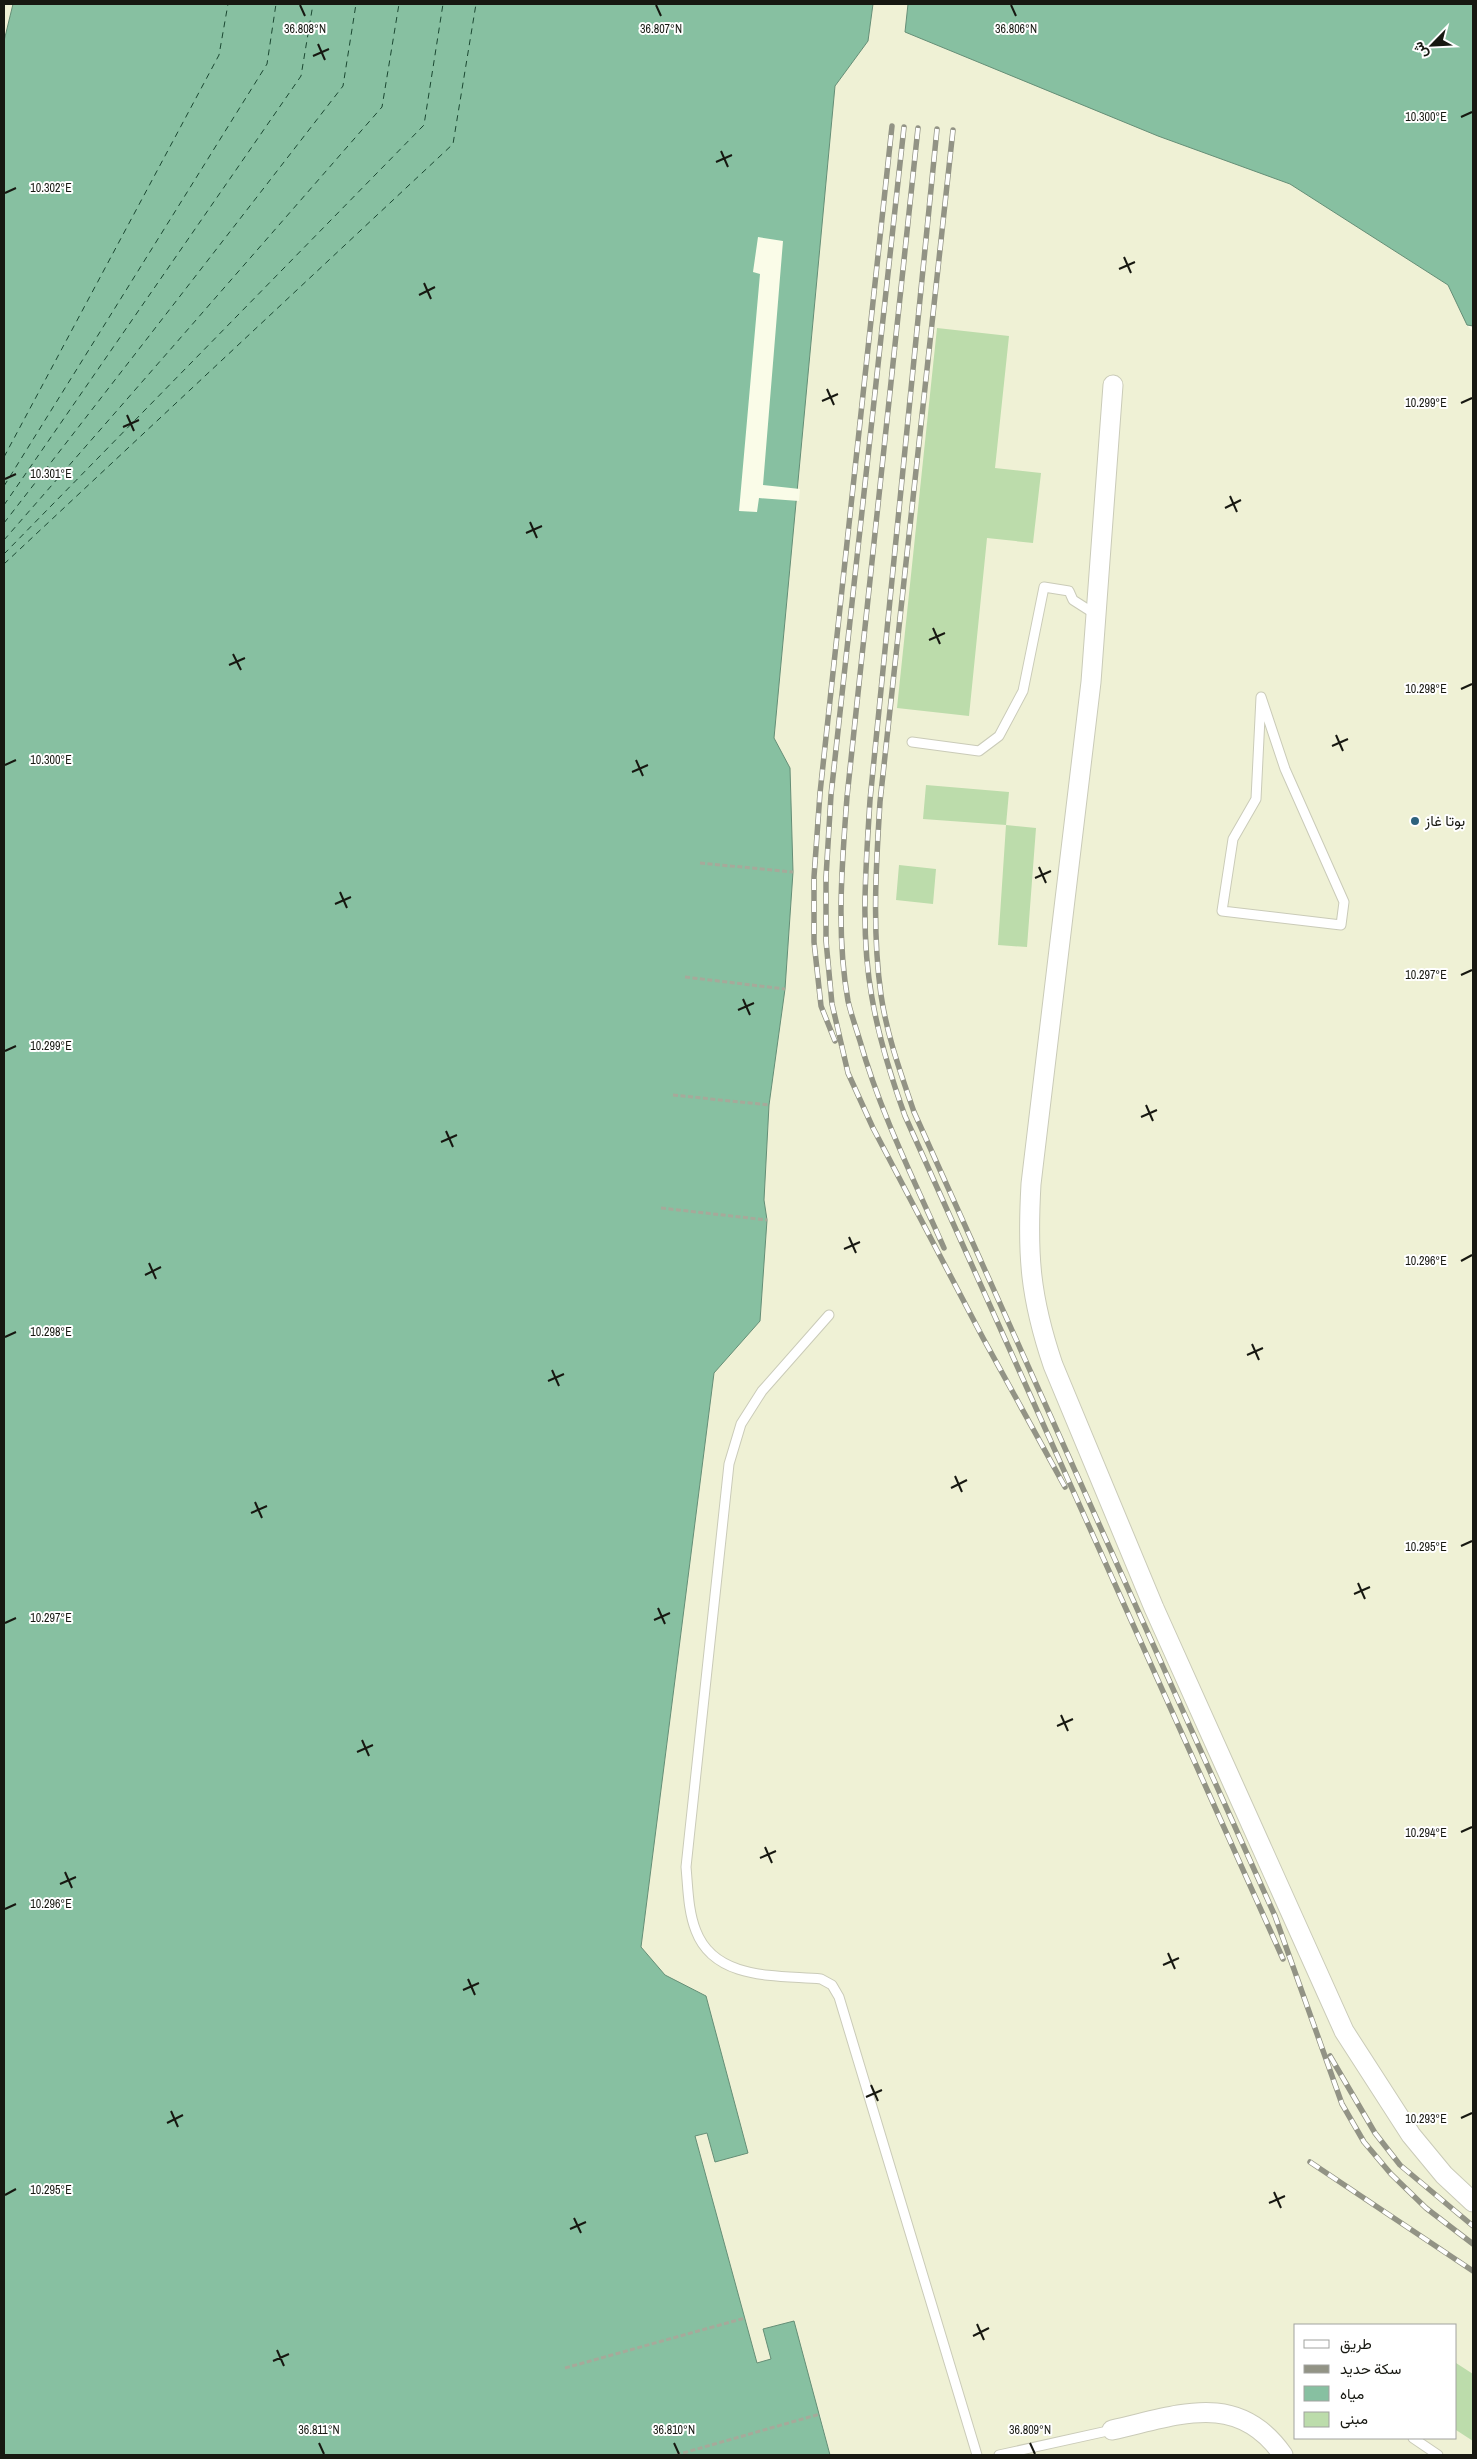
<svg xmlns="http://www.w3.org/2000/svg" width="1477" height="2459" viewBox="0 0 1477 2459" font-family="'Archivo Narrow',Vazirmatn,sans-serif">
	<style>
		.built { fill: #eff1d5; fill-rule: evenodd }
		.water { fill: #87c0a1; stroke: #658e76 }
		.pier { fill: #fafce8 }
		.lines { fill: none; stroke-linecap: round; stroke-linejoin: round }
		.ferry { stroke: #1b4832; stroke-width: 1; stroke-dasharray: 6 5; stroke-linecap: butt }
		.building { fill: #bcdcab }
		.lane-casing { stroke: #cacbb8; stroke-width: 11 }
		.street-casing { stroke: #cacbb8; stroke-width: 21 }
		.path { stroke: #a7a99a; stroke-width: 3; stroke-dasharray: 5 2.5; stroke-linecap: butt }
		.lane { stroke: #fff; stroke-width: 9 }
		.street { stroke: #fff; stroke-width: 19 }
		.rail-casing { stroke: #929385; stroke-width: 5.5 }
		.rail { stroke: #fff; stroke-width: 4; stroke-dasharray: 11; stroke-linecap: butt }
		.ticks { fill: none; stroke: #171811; stroke-width: 2 }
		.poi-dot { fill: #2d627e; stroke: #fff; stroke-width: 2 }
		.labels { text-anchor: middle; stroke-width: 4; stroke-linejoin: round; paint-order: stroke }
		.poi-label { font-size: 15px; fill: #171811; stroke: #fff; text-anchor: start }
		.ticks-label { font-size: 12px; text-anchor: middle; fill: #171811; stroke: #fff; stroke-width: 4; stroke-linejoin: round; paint-order: stroke }
	</style>
	<rect width="100%" height="100%" fill="#fafce8"/>
	<path class="built" d="M4 4H13L4 41Z
		M873 4H908L905 32 1158 136 1290 184 1448 285 1467 325 1473 332V2455H830L820 2414 771 2359 757 2363 695 2136 706 2132V1997L665 1975 641 1947 714 1372 760 1321 767 1220 764 1200 769 1105 785 989 793 872 790 768 774 738 835 86 868 41ZM1296 2325H1456V2438H1296Z"/>
	<path class="water" d="M13 4H873L868 41 835 86 774 738 790 768 793 872 785 989 769 1105 764 1200 767 1220 760 1321 714 1373 641 1947 665 1975 706 1996 748 2153 715 2162 707 2133 695 2136 757 2363 771 2359 763 2329 794 2321 830 2455H4V41Z
		M908 4H1473V326L1467 325 1448 285 1290 184 1158 136 905 32Z"/>
	<path class="pier" d="M758 237 783 241 763 485 800 489 799 501 759 498 757 512 739 511 760 274 753 272Z"/>
	<g class="lines">
		<path class="ferry" d="M4 457 219 55 228 4
			M4 486 267 64 276 4
			M4 505 301 76 313 4
			M4 523 343 86 356 4
			M4 540 382 107 399 4
			M4 554 424 125 443 4
			M4 564 453 144 476 4"/>
	</g>
	<path class="building" d="M937 328 1009 336 995 468 1041 473 1033 543 987 538 969 716 897 708Z
		M926 785 1009 792 1006 825 923 819Z
		M1006 825 1036 828 1027 947 998 945Z
		M899 865 936 869 933 904 896 900Z
		M1456 2363 1473 2374V2441L1456 2430Z"/>
	<g class="lines">
		<defs>
			<path id="lane" d="M1261 697 1285 769 1344 902 1341 925 1222 911 1233 839 1256 799Z
				M912 742 979 751 999 736 1023 691 1044 587 1069 591 1073 600 1095 614
				M829 1315 762 1391 741 1424 729 1464 686 1867C688 1888 688 1911 696 1931 715 1981 778 1975 821 1979L832 1985 839 1997 977 2455
				M1413 2438 1438 2455
				M999 2455 1112 2430"/>
			<path id="street" d="M1113 385 1091 682 1031 1184C1027 1255 1030 1297 1053 1365L1154 1608 1344 2031 1411 2135 1444 2175 1473 2202
				M1112 2430C1177 2416 1237 2389 1283 2455"/>
		</defs>
		<use href="#lane" class="lane-casing"/>
		<use href="#street" class="street-casing"/>
		<path class="path" d="M700 863 793 872
			M685 977 785 989
			M673 1095 769 1105
			M661 1208 767 1220
			M565 2368 745 2318
			M676 2455 820 2414"/>
		<use href="#lane" class="lane"/>
		<use href="#street" class="street"/>
		<defs>
			<path id="rail" d="M904 127 831 795 826 877V941L832 1004 848 1073 873 1128 983 1338 1065 1487
				M918 128 847 797C842 864 836 934 848 1001 851 1014 856 1028 860 1041 880 1112 914 1180 944 1248
				M937 129 870 800C866 866 860 933 872 998 879 1039 891 1077 905 1116L1283 1959
				M953 130 880 802C876 866 872 931 881 995 887 1036 901 1074 914 1112L1275 1916 1342 2104 1364 2142 1391 2174 1426 2208 1473 2244
				M835 1041 821 1006 814 942V877L820 793 892 126
				M1330 2056 1375 2133 1400 2165 1473 2226
				M1310 2162 1473 2271"/>
		</defs>
		<use href="#rail" class="rail-casing"/>
		<use href="#rail" class="rail"/>
	</g>
	<path class="ticks" d="M300 5 305 16M656 5 661 16M1011 5 1016 16M318 44 325 60M313 56 329 49M1461 117 1472 112M721 151 728 167M716 162 732 155M5 193 16 188M1124 257 1131 273M1119 269 1135 262M424 283 431 299M419 295 435 287M827 389 834 405M822 401 838 394M1461 403 1472 398M127 415 134 431M123 427 139 420M5 479 16 474M1230 496 1237 512M1225 508 1241 500M530 522 537 538M526 533 542 526M933 628 940 644M929 640 945 633M233 654 241 670M229 665 245 658M1461 689 1472 684M1336 735 1343 751M1332 746 1348 739M636 760 643 776M5 765 16 760M632 772 648 765M1039 867 1046 883M1035 878 1051 871M340 892 347 908M335 904 351 897M1461 975 1472 970M743 999 750 1015M738 1010 754 1003M5 1051 16 1046M1146 1105 1153 1121M1141 1117 1157 1110M446 1131 453 1147M441 1142 457 1135M849 1237 856 1253M844 1249 860 1242M1461 1261 1472 1255M149 1263 156 1279M145 1275 161 1267M5 1337 16 1332M1252 1344 1259 1360M1247 1355 1263 1348M552 1370 559 1386M548 1381 564 1374M955 1476 962 1492M951 1488 967 1480M255 1502 262 1518M251 1513 267 1506M1461 1546 1472 1541M1358 1583 1365 1599M1354 1594 1370 1587M658 1608 665 1624M654 1620 670 1613M5 1623 16 1618M1061 1715 1068 1731M1057 1726 1073 1719M362 1740 369 1756M357 1752 373 1745M1461 1832 1472 1827M765 1847 772 1863M760 1858 776 1851M65 1872 72 1888M60 1884 76 1877M5 1909 16 1904M1168 1953 1175 1969M1163 1965 1179 1958M468 1979 475 1995M463 1990 479 1983M871 2085 878 2101M866 2097 882 2090M171 2111 178 2127M1461 2118 1472 2113M167 2123 183 2115M1274 2192 1281 2208M5 2195 16 2189M1269 2203 1285 2196M574 2218 581 2233M570 2229 586 2222M977 2324 984 2340M973 2336 989 2328M277 2350 284 2366M273 2361 289 2354M319 2443 324 2454M674 2443 679 2454M1030 2443 1035 2454"/>
	<circle class="poi-dot" cx="1415" cy="821" r="5"/>
	<g class="labels">
		<g class="poi-label">
			<text x="1425" y="826">بوتا غاز</text>
		</g>
	</g>
	<g class="ticks-label">
		<text x="661" y="33">36.807°N</text>
		<text x="1016" y="33">36.806°N</text>
		<text x="305" y="33">36.808°N</text>
		<text x="1426" y="121">10.300°E</text>
		<text x="51" y="192">10.302°E</text>
		<text x="1426" y="407">10.299°E</text>
		<text x="51" y="478">10.301°E</text>
		<text x="1426" y="693">10.298°E</text>
		<text x="51" y="764">10.300°E</text>
		<text x="1426" y="979">10.297°E</text>
		<text x="51" y="1050">10.299°E</text>
		<text x="1426" y="1265">10.296°E</text>
		<text x="51" y="1336">10.298°E</text>
		<text x="1426" y="1551">10.295°E</text>
		<text x="51" y="1622">10.297°E</text>
		<text x="1426" y="1837">10.294°E</text>
		<text x="51" y="1908">10.296°E</text>
		<text x="1426" y="2123">10.293°E</text>
		<text x="51" y="2194">10.295°E</text>
		<text x="319" y="2434">36.811°N</text>
		<text x="674" y="2434">36.810°N</text>
		<text x="1030" y="2434">36.809°N</text>
	</g>
	<rect width="1477" height="2459" fill="none" stroke="#171811" stroke-width="10"/>
	<rect x="1294" y="2324" width="162" height="115" fill="#ffffff" stroke="#a2a3a0"/>
	<rect x="1304" y="2340" width="25" height="8" fill="#ffffff" stroke="#a2a3a0"/>
	<text x="1340" y="2349" font-size="15" fill="#171811">طريق</text>
	<rect x="1304" y="2365" width="25" height="8" fill="#929385" stroke="#a2a3a0"/>
	<text x="1340" y="2374" font-size="15" fill="#171811">سكة حديد</text>
	<rect x="1304" y="2386" width="25" height="15" fill="#87c0a1" stroke="#a2a3a0"/>
	<text x="1340" y="2399" font-size="15" fill="#171811">مياه</text>
	<rect x="1304" y="2412" width="25" height="15" fill="#bcdcab" stroke="#a2a3a0"/>
	<text x="1340" y="2424" font-size="15" fill="#171811">مبنى</text>
	<g transform="translate(1432 45) rotate(246)" stroke="#ffffff" stroke-width="4" paint-order="stroke">
	<path d="M0-4L9 19L0 12L-9 19Z" fill="#171811"/>
	<text y="-8" font-size="14" font-weight="bold" text-anchor="middle" fill="#171811">ش</text>
	</g>
</svg>
